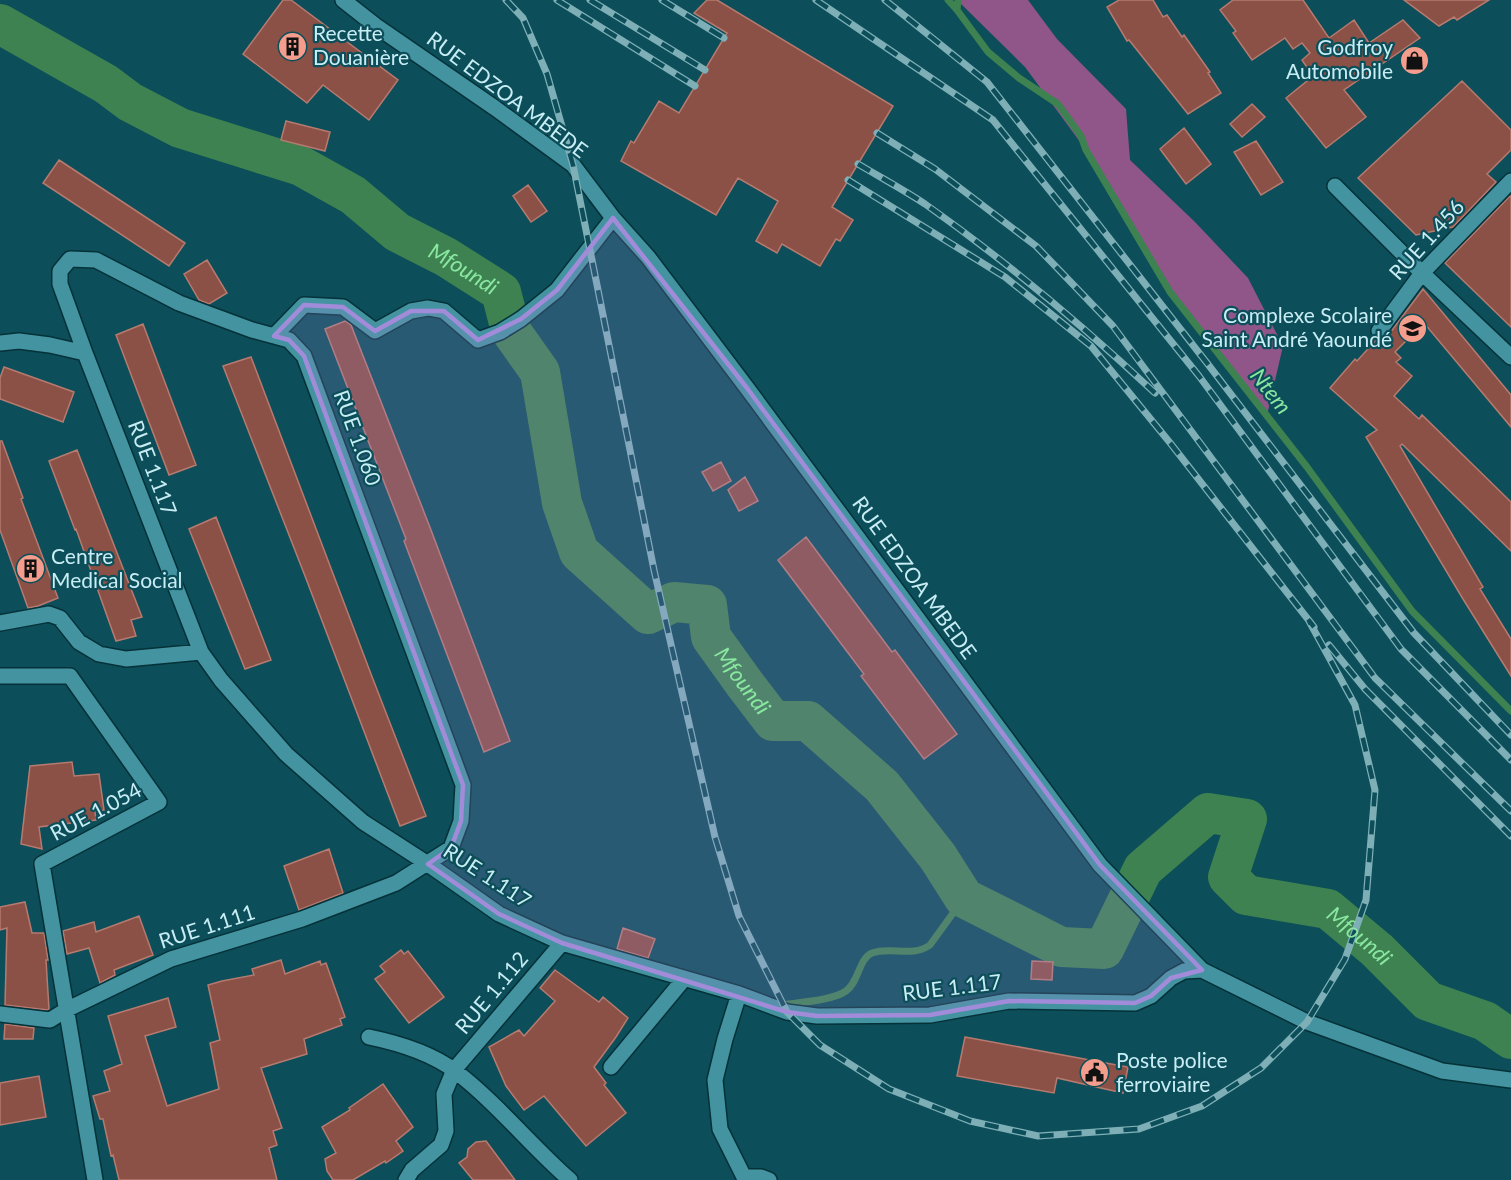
<svg xmlns="http://www.w3.org/2000/svg" width="1511" height="1180" viewBox="0 0 1511 1180" font-family="Lato,sans-serif">
	<style>
		.forest { fill: #90568a }
		.lines { fill: none; stroke-linecap: round; stroke-linejoin: round }
		.stream { stroke: #3d8250; stroke-width: 7 }
		.river { stroke: #3d8250; stroke-width: 40 }
		.building { fill: #8b5147; stroke: #b77a6f; stroke-width: 1.5 }
		.minor-casing { stroke: #053239; stroke-width: 18 }
		.minor { stroke: #4493a1; stroke-width: 15 }
		.rail-casing { stroke: #7eafb7; stroke-width: 7 }
		.rail { stroke: #0c4e59; stroke-width: 4.5; stroke-dasharray: 14; stroke-linecap: butt }
		.marked { fill: #a28cda; fill-opacity: 0.2; stroke: #a28cda; stroke-width: 4.5; stroke-linejoin: round }
		.labels { text-anchor: middle; stroke-width: 4.5; stroke-linejoin: round; paint-order: stroke }
		.poi-label { font-size: 21px; fill: #c8edf4; stroke: #0c4e59; text-anchor: start }
		.street-label { font-size: 21px; fill: #c8edf4; stroke: #0c4e59 }
		.water-label { font-size: 22px; font-style: italic; fill: #89e7a0; stroke: #0c4e59 }
	</style>
	<rect width="100%" height="100%" fill="#0c4e59"/>
	<path class="forest" d="M957 0H1028L1057 39 1126 109 1130 160 1195 222 1248 278 1283 346 1267 415 1170 292 1086 150 1025 67Z"/>
	<g class="lines">
		<path class="stream" d="M948 0 957 10
			M958 0 957 10 988 52 1019 78 1058 104 1081 136 1086 150 1170 292 1307 467 1412 611 1511 711
			M788 1004C804 1002 833 1000 846 991 859 982 859 958 872 953 891 946 912 958 930 945L964 898"/>
		<path class="river" id="s1" d="M0 24 106 84 130 102 180 128 301 166 353 195 397 232 446 257 501 292 511 331 540 372 562 503 579 552 648 614 674 602 707 605 711 637 744 683 773 721H808L882 786 938 857 964 898 1061 947 1104 949 1143 869 1208 813 1247 819 1228 877 1246 895 1328 909 1377 950 1428 1001 1485 1021 1511 1039"/>
	</g>
	<path class="building" d="M283 0H291L398 80 369 120 323 85 307 103 243 54Z
		M707 0H717L893 106 832 207 853 220 840 241 836 239 820 266 782 244 777 253 756 241 778 201 738 178 716 215 621 161 631 141 634 143 659 101 679 113 727 33 694 13Z
		M1119 0H1153L1163 17 1167 15 1182 37 1184 35 1210 72 1208 73 1221 93 1188 114 1129 40 1127 41 1107 7Z
		M1233 0H1303L1329 38 1354 20 1369 43 1403 20 1420 38 1344 90 1366 117 1326 148 1286 98 1313 76 1302 60 1310 53 1302 43 1293 49 1285 38 1252 60 1233 33 1236 31 1220 10Z
		M1404 0H1489L1457 20 1454 17 1439 26Z
		M1462 81 1511 130V150L1487 174 1496 182 1453 227 1416 235 1358 178Z
		M1252 104 1265 117 1242 137 1230 124Z
		M286 121 330 132 325 151 281 140Z
		M1184 128 1211 164 1186 184 1160 149Z
		M1256 141 1283 182 1261 195 1234 152Z
		M59 160 185 243 169 266 43 183Z
		M528 185 547 211 531 222 513 196Z
		M1510 196H1511V327L1445 263Z
		M207 260 227 293 209 304 199 300 184 274Z
		M1423 289 1511 395V427L1424 323 1395 352 1401 358 1396 362 1412 376 1394 396 1419 419 1422 415 1511 502V551L1402 444 1400 446 1483 587 1480 589 1511 639V676L1463 599 1366 437 1377 430 1330 388 1355 359 1357 361 1376 340H1382L1387 337Z
		M345 321 351 325 431 530 510 741 484 752 404 541 406 539 325 329Z
		M143 324 196 465 169 475 116 335Z
		M251 357 371 674 426 816 400 826 305 576 223 366Z
		M4 367 74 392 63 422 0 399V378Z
		M0 441H2L23 498 21 499 58 598 38 606 28 608 0 530Z
		M77 450 142 617 131 620 136 636 116 641 76 529 75 530 49 461Z
		M721 462 731 481 713 491 702 472Z
		M745 477 758 501 739 511 728 490Z
		M216 517 271 660 245 669 189 529Z
		M806 537 892 652 895 650 957 734 924 759 861 676 864 674 778 560Z
		M72 762 74 776 99 774 104 810 95 811 96 820 39 827 42 849 21 844 30 766Z
		M329 849 343 893 299 910 284 866Z
		M25 902 32 933H44L48 960H46L49 1009 48 1010 5 1005 7 928 0 930V907Z
		M139 916 153 955 114 970 115 975 100 983 89 948 67 954 63 931 94 922 96 932Z
		M623 928 655 939 648 958 617 949Z
		M401 950 404 954 408 951 444 997 409 1023 375 979 385 972 380 966Z
		M281 960 285 974 320 961 321 965 326 963 345 1017 340 1019 342 1025 304 1039 307 1054 261 1068 282 1128 273 1131 277 1145 269 1148 277 1180H119L113 1155 111 1156 103 1119H100L93 1096 110 1091 104 1071 122 1064 108 1016 168 998 176 1027 145 1036 167 1106 219 1089 210 1043 220 1040 208 985 222 981 254 975 252 969Z
		M1032 961 1053 962 1052 980 1031 979Z
		M555 970 599 1002 603 997 628 1018 616 1037 594 1067 606 1083 604 1085 626 1113 586 1146 544 1096 524 1110 506 1086 489 1047 519 1030 524 1036 555 1001 540 988Z
		M5 1024 34 1028 33 1039H4Z
		M965 1037 1128 1067 1123 1093 1057 1078 1054 1093 957 1076Z
		M39 1076 46 1117 0 1125V1083Z
		M383 1084 413 1127 396 1141 403 1151 386 1163 385 1161 353 1180H333L327 1171 325 1159 336 1153 322 1127 350 1110 349 1108Z
		M486 1141 515 1180H473L459 1163 467 1157 468 1149 476 1142Z"/>
	<g class="lines">
		<defs>
			<path id="minor" d="M343 0 376 26 495 108 573 165 613 218 648 257 747 388 1100 865 1202 970 1307 1022 1442 1071 1511 1080
				M1335 186 1422 273 1511 357
				M1379 331 1422 273 1511 181
				M274 336 304 305 343 307 375 331 411 311 428 308 444 311 478 340 500 332 521 319 557 290 613 218
				M0 343 19 341 50 345 85 353
				M0 623 49 614 60 618 79 642 99 654 126 659 201 652
				M0 676H70L159 802 42 864 95 1180
				M739 994 725 1039 715 1080 720 1129 744 1177H761L769 1180
				M0 1014 50 1020 66 1010 171 959 302 919 396 883 451 848 461 821 463 785 304 356 289 340 252 330 179 303 96 260 70 259 60 271V284L85 353 201 652 221 680 286 754 363 822 428 864 499 914 562 943 739 994 787 1012 817 1016 930 1015 1009 1001 1135 1003 1151 996 1171 978 1184 971 1202 970
				M369 1037C398 1043 431 1053 455 1071 497 1103 530 1145 570 1180
				M611 1067 684 979
				M406 1180 412 1170 441 1145 446 1131 444 1094 454 1070 562 943"/>
		</defs>
		<use href="#minor" class="minor-casing"/>
		<use href="#minor" class="minor"/>
		<defs>
			<path id="rail" d="M506 0 523 18 547 74 573 165 654 570 715 837 739 916 787 1012 820 1045 889 1089 970 1121 1038 1136 1139 1129 1202 1106 1261 1068 1307 1022 1345 959 1366 900 1375 790 1355 705 1309 621
				M557 0 695 86
				M590 0 705 70
				M662 0 724 38
				M816 0 993 120 1199 376 1401 649 1511 760
				M885 0 987 82 1207 363 1414 633 1511 735
				M877 133 935 169 1036 246 1113 326 1375 678 1511 811
				M858 164C880 177 904 190 925 204 1006 261 1082 325 1155 393
				M848 180 1005 277 1091 346 1171 444 1314 627
				M1329 645 1365 689 1511 836"/>
		</defs>
		<use href="#rail" class="rail-casing"/>
		<use href="#rail" class="rail"/>
	</g>
	<path class="marked" d="M613 218 747 388 1100 865 1202 970 1171 978 1151 996 1135 1003 1009 1001 930 1015 817 1016 787 1012 562 943 499 914 428 864 451 848 461 821 463 785 304 356 289 340 274 336 304 305 343 307 375 331 411 311H444L478 340 521 319 557 290Z"/>
	<defs>
		<symbol id="building-disc" viewBox="-11 -11 22 22"><circle r="9.5" fill="#f59d8d" stroke="#0c4e59"/><path d="M-4-6H4V6H1V3H-1V6H-4ZM-2.5-4.3h1.7v1.8h-1.7ZM.8-4.3h1.7v1.8H.8ZM-2.5-1h1.7V.8h-1.7ZM.8-1h1.7V.8H.8Z" fill="#111"/></symbol>
		<symbol id="shop-disc" viewBox="-11 -11 22 22"><circle r="9.5" fill="#f59d8d" stroke="#0c4e59"/><path d="M-5-2.5h2.3a2.7 3.5 0 0 1 5.4 0H5L5.5 6h-11ZM-1.5-2.5h3a1.5 2.3 0 0 0-3 0Z" fill="#111"/></symbol>
		<symbol id="school-disc" viewBox="-11 -11 22 22"><circle r="9.5" fill="#f59d8d" stroke="#0c4e59"/><path d="M0-5L7-2L0 1L-7-2ZM-4 1L0 2.5L4 1V4Q0 6-4 4Z" fill="#111"/></symbol>
		<symbol id="civic-disc" viewBox="-11 -11 22 22"><circle r="9.5" fill="#f59d8d" stroke="#0c4e59"/><path d="M-.6-6.5H3V-4.5H.6V-3L4-1V1h2V6H-6V1h2V-1L-.6-3ZM-1.2 2.5V6h2.4V2.5Z" fill="#111"/></symbol>
	</defs>
	<g fill-rule="evenodd">
		<use href="#building-disc" x="276" y="30" width="33" height="33"/>
		<use href="#shop-disc" x="1398" y="44" width="33" height="33"/>
		<use href="#school-disc" x="1396" y="312" width="33" height="33"/>
		<use href="#building-disc" x="14" y="552" width="33" height="33"/>
		<use href="#civic-disc" x="1078" y="1056" width="33" height="33"/>
	</g>
	<g class="labels">
		<g class="poi-label">
			<text x="313" y="41">Recette<tspan x="313" dy="24">Douanière</tspan></text>
			<text x="1393" y="55" text-anchor="end">Godfroy<tspan x="1393" dy="24">Automobile</tspan></text>
			<text x="1392" y="323" text-anchor="end">Complexe Scolaire<tspan x="1392" dy="24">Saint André Yaoundé</tspan></text>
			<text x="51" y="564">Centre<tspan x="51" dy="24">Medical Social</tspan></text>
			<text x="1116" y="1068">Poste police<tspan x="1116" dy="24">ferroviaire</tspan></text>
		</g>
		<g class="street-label">
			<text transform="translate(507 95) rotate(37)" y="7">RUE EDZOA MBEDE</text>
			<text transform="translate(1427 240) rotate(-48)" y="7">RUE 1.456</text>
			<text transform="translate(357 438) rotate(70)" y="7">RUE 1.060</text>
			<text transform="translate(152 468) rotate(69)" y="7">RUE 1.117</text>
			<text transform="translate(914 578) rotate(54)" y="7">RUE EDZOA MBEDE</text>
			<text transform="translate(96 812) rotate(-28)" y="7">RUE 1.054</text>
			<text transform="translate(487 876) rotate(33)" y="7">RUE 1.117</text>
			<text transform="translate(207 927) rotate(-18)" y="7">RUE 1.111</text>
			<text transform="translate(952 988) rotate(-7)" y="7">RUE 1.117</text>
			<text transform="translate(492 993) rotate(-50)" y="7">RUE 1.112</text>
		</g>
		<g class="water-label">
			<text dy="8" stroke="none"><textPath href="#s1" startOffset="528">Mfoundi</textPath></text>
			<text transform="translate(1271 391) rotate(52)" y="8">Ntem</text>
			<text dy="8" stroke="none"><textPath href="#s1" startOffset="1088">Mfoundi</textPath></text>
			<text dy="8" stroke="none"><textPath href="#s1" startOffset="1988">Mfoundi</textPath></text>
		</g>
	</g>
</svg>
